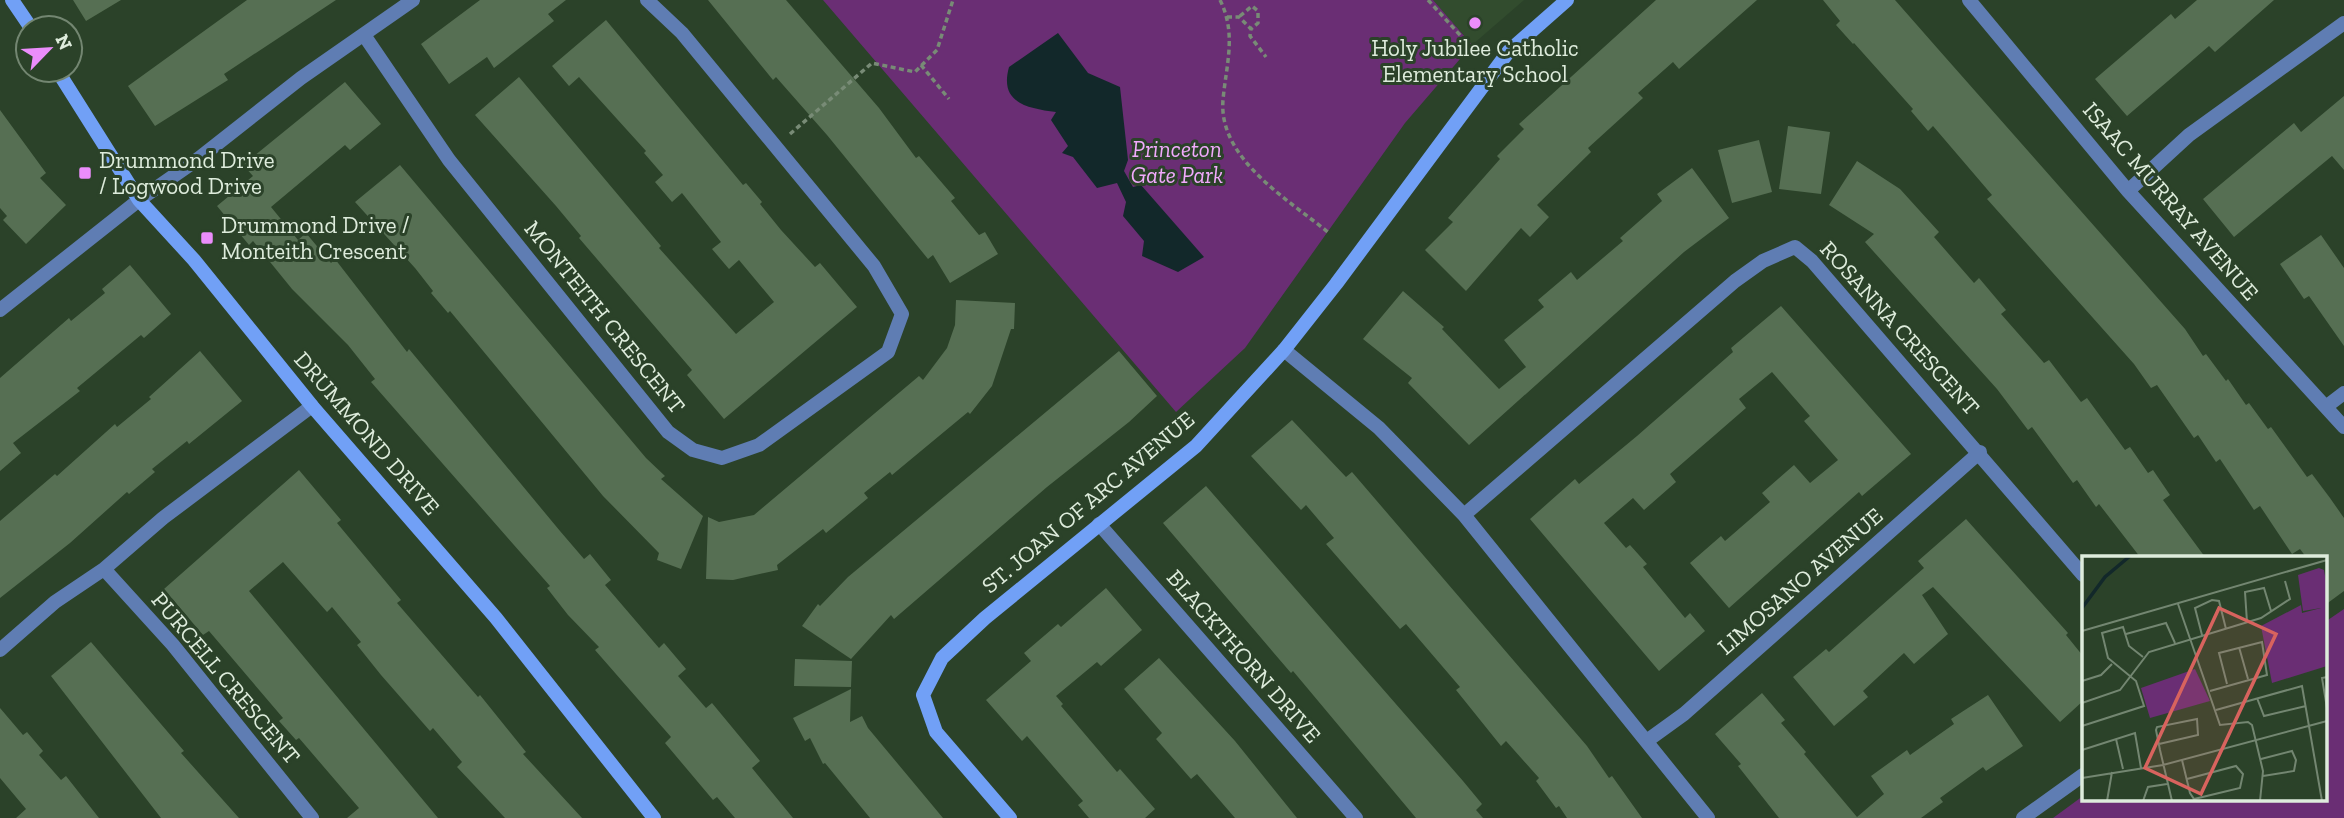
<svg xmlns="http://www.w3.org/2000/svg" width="2344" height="818" viewBox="0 0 2344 818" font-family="'Zilla Slab',serif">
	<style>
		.built { fill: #324c2e }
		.green { fill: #6a2e74 }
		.water { fill: #12282a }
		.building { fill: #566f53 }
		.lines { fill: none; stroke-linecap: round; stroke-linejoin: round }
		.path { stroke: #788b76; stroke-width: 3.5; stroke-dasharray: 5 3.5; stroke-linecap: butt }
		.street { stroke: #5f7db3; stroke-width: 14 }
		.secondary { stroke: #71a0f6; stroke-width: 14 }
		.poi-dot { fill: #eb8dfb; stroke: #2b4229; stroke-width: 2.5 }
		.labels { text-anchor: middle; stroke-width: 6; stroke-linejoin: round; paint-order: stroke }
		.poi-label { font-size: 23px; fill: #deecdc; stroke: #2b4229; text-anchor: start }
		.park-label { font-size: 23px; font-style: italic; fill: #f2aafd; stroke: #2b4229 }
		.street-label { font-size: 23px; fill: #deecdc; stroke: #2b4229 }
		.inset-river { fill: none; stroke: #12282a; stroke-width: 3.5 }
		.inset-road { fill: none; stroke: #738671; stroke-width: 2 }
		.view { fill: #d8635e; fill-opacity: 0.15; stroke: #d8635e; stroke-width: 3.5 }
		.inset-edge { fill: none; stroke: #deecdc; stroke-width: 3.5 }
	</style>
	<rect width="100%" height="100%" fill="#2b4229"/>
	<path class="built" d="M1433 0H1524L1472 45Z"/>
	<path class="green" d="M823 0H1433L1472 45 1405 123 1245 348 1176 412Z
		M2344 609V818H2053L2083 796V799H2325V622Z"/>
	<path class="water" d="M1058 33 1088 73 1120 87 1128 160 1124 171 1133 187 1141 185 1204 257 1178 272 1142 256 1144 241 1123 216 1126 202 1117 183 1097 188 1073 157 1062 153 1068 146 1051 120 1056 112C1027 108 999 103 1009 67Z"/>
	<path class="building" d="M73 0H121L86 21Z
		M247 0H336L224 74 228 80 155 126 128 86Z
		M480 0H566L548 14 554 21 494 68 487 57 449 84 421 44Z
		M708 0H786L879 108 916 158 919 156 955 198 951 201 979 235 985 232 998 254 950 283 933 255 928 259 827 135 776 77 773 80Z
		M1656 0H1757L1679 69 1673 62 1638 93 1643 98 1588 148 1591 152 1537 205 1549 217 1530 237 1521 228 1466 291 1425 250 1453 222 1448 218 1500 159 1497 156 1524 129 1519 124Z
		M1823 0H1895L1938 49 2185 329 2203 356 2206 354 2226 381 2228 379 2246 405 2249 403 2268 429 2271 427 2307 477 2312 474 2330 498 2344 518V591L2325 605V557H2306L2300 549 2292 554 2260 506 2254 510 2220 459 2216 462 2198 435 2194 438 2157 385 2151 388 2134 364 1987 199 1992 195 1933 126 1928 131 1911 111 1913 109 1854 43 1853 44 1836 25 1840 21Z
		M2197 0H2274L2215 52 2209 46 2127 116 2095 79 2171 14 2175 19Z
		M606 20 743 185 746 183 762 202 760 204 781 230 815 267 820 263 857 307 724 419 687 375 692 370 579 238 581 236 556 206 475 115 519 77 661 246 659 248 736 334 774 302 739 260 729 269 712 249 721 242 682 193 672 202 655 182 663 175 644 153 646 151 579 77 569 86 552 66Z
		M345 82 381 124 350 150 345 145 271 207 298 240 306 233 331 263 335 259 407 352 409 349 560 531 584 559 590 554 611 580 605 585 659 648 664 643 686 669 678 676 706 708 712 703 760 761 752 768 793 818H735L717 797 713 800 665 743 671 737 595 650 599 647 568 615 547 588 550 586 371 382 375 379 348 345 292 289 253 241 249 245 217 206 253 176 243 165Z
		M2344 96V170L2332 156 2234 237 2203 199 2294 123 2301 132Z
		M0 110 46 173 40 178 66 205 26 244 3 220 7 216 0 208Z
		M1788 126 1830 132 1821 194 1779 189Z
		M1759 140 1772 192 1732 203 1718 150Z
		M1857 161 1900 189 1939 232 1934 237 1974 283 1979 278 2006 310 2001 314 2044 363 2049 360 2081 402 2087 398 2125 450 2130 447 2148 473 2153 470 2170 495 2163 500 2205 557H2140L2099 504 2096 507 2077 480 2073 483 2032 427 2028 430 1997 389 1865 242 1874 234 1829 205Z
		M400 165 646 458 665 476 661 479 703 516 681 569 657 560 659 553 603 496 450 311 448 313 431 293 433 291 415 268 355 202Z
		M1692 168 1729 218 1684 252 1469 445 1408 383 1412 378 1363 339 1403 291 1444 327 1442 329 1499 389 1526 367 1504 340 1544 307 1538 300 1571 272 1577 280 1623 241 1620 238 1662 201 1657 194Z
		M2321 235 2344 268V346L2309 296 2304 299 2280 264Z
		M130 265 171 314 144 338 141 335 77 388 80 391 13 443 21 453 0 471V378L69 318 71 321 105 293 102 289Z
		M956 300 1015 303 1014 329H1011L992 386 970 414 968 412 892 475 890 472 864 493 868 498 826 533 823 529 777 565 778 570 733 580 706 579 708 517 719 522 754 515 919 376 923 380 947 348 955 325Z
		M1781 306 1911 454 1862 496 1859 492 1729 608 1690 563 1721 536 1725 541 1770 502 1762 493 1794 465 1810 483 1838 460 1804 421 1810 416 1772 372 1739 399 1746 408 1670 474 1676 482 1644 510 1633 498 1604 523 1626 548 1630 545 1647 564 1643 567 1685 618 1690 613 1705 631 1659 671 1530 519 1575 479 1579 484 1637 436 1733 352 1731 348Z
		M200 351 242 401 189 444 187 441 152 469 155 472 129 494 127 492 70 543 0 598V521L55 474 57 476 115 424 117 427 151 399 149 397Z
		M1119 351 1157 396 1129 422 1047 487 894 619 891 615 851 659 802 626 818 604 820 606 848 577Z
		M1292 420 1346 477 1352 472 1587 746 1609 778 1612 776 1642 818H1567L1559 806 1556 808 1536 781 1539 778 1506 741 1501 746 1456 690 1460 687 1406 624 1400 629 1326 544 1334 538 1306 505 1301 510 1251 456Z
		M299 470 341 520 337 523 401 600 397 603 478 697 480 695 526 752 523 754 582 818H505L457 767 462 762 433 728 430 731 381 675 357 645 361 642 332 607 327 612 283 562 249 591 438 818H347L359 808 299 738 296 740 279 721 283 718 209 631 203 635 164 589Z
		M1206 486 1463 781 1482 804 1476 810 1483 818H1416L1293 671 1291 673 1163 523Z
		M1966 519 2068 633 2066 635 2083 656V701L2060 722 1933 587 1922 595 1948 634 1914 664 1904 653 1863 691 1868 697 1834 726 1793 677 1826 649 1829 652 1924 568 1918 561Z
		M1106 588 1142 630 1101 666 1097 662 1056 696 1063 704 1061 706 1117 772 1120 769 1155 809 1145 818H1089L1078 805 1083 801 1027 736 1022 741 986 700 1031 661 1024 653 1058 624 1061 627Z
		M91 642 184 751 181 753 239 818H161L51 676Z
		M1159 658 1235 741 1297 818H1235L1197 774 1191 779 1156 739 1162 733 1124 689Z
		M795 659 852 661 851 687 794 686Z
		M851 689 850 722 862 716 868 728 943 818H870L825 763 823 764 810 738 805 741 793 718Z
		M1762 693 1785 720 1781 723 1806 752 1804 754 1857 817 1884 794 1871 776 1907 750 1910 755 1954 724 1951 719 1988 695 2023 746 1986 771 1983 767 1940 798 1943 802 1921 818H1779L1738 766 1741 764 1715 734Z
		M0 708 23 735 27 732 43 751 39 755 61 780 66 776 99 818H16L26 809 0 778Z"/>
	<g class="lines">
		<path class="path" d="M1220 0C1237 34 1226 65 1223 100 1218 159 1289 200 1329 233
			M1428 0 1470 46
			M1240 16 1252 6 1258 11V23L1251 29
			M1227 17H1239L1251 29 1250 36 1266 57
			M921 65 949 99
			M790 134 872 63 915 72 937 50 953 0"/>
		<path class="street" d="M1969 0 2128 191 2344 427
			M364 35 449 160 668 432 693 450 722 458 759 445 888 352 902 314 874 266 682 33 647 0
			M2128 191 2189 135 2344 23
			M0 310 139 200 198 159 301 78 413 0
			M1284 350 1379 428 1464 515 1708 818
			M2327 406 2344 393
			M1464 515 1735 281 1763 261 1795 247 1812 261 2083 575
			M1099 524 1356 818
			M104 569 173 645 312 818
			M0 650 55 602 104 569 163 518 312 406
			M1648 740 1684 714 1980 452
			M2023 818 2083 775"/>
		<path class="secondary" d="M12 0 31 28
			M57 70 139 200 194 260 312 406 496 618 654 818
			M1010 818 936 732 923 695 942 658 985 618 1196 446 1284 350 1336 284 1509 51 1567 0"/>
	</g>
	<g class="poi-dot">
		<circle cx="1475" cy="23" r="7"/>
		<rect x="78" y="166" width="14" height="14" rx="3.5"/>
		<rect x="200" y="231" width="14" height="14" rx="3.5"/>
	</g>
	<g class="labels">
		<g class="poi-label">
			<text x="1475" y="56" text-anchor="middle">Holy Jubilee Catholic<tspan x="1475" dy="26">Elementary School</tspan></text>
			<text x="99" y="168">Drummond Drive<tspan x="99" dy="26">/ Logwood Drive</tspan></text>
			<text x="221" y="233">Drummond Drive /<tspan x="221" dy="26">Monteith Crescent</tspan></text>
		</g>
		<g class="park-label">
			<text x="1177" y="157">Princeton<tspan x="1177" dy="26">Gate Park</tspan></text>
		</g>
		<g class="street-label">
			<text transform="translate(2171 201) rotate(49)" y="8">ISAAC MURRAY AVENUE</text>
			<text transform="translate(605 317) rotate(51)" y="8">MONTEITH CRESCENT</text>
			<text transform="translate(1900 328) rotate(48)" y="8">ROSANNA CRESCENT</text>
			<text transform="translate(367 433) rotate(49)" y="8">DRUMMOND DRIVE</text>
			<text transform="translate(1088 502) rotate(-40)" y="8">ST. JOAN OF ARC AVENUE</text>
			<text transform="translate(1800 581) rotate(-41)" y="8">LIMOSANO AVENUE</text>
			<text transform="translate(1244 656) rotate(49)" y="8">BLACKTHORN DRIVE</text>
			<text transform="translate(226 678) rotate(50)" y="8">PURCELL CRESCENT</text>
		</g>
	</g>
	<g transform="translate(2082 556)">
		<rect width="245" height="245" fill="#2b4229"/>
		<path d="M237 12 242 14 245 31V110L190 127 179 70 219 49 220 57 239 52 221 55 216 19ZM113 113 128 145 68 162 59 132Z" fill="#6a2e74"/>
		<path class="inset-river" d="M0 52 23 21 48 0"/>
		<path class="inset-road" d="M96 48 138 169 166 166 170 169 181 215 178 245M165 66 163 36 182 32 189 55M0 75 245 4M44 78 84 67 93 87M120 79 113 52 130 44 137 45 144 73M157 91 166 123M245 121 240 122 245 152M0 125 19 119 30 108M128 135 185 119 180 86 137 97 145 128M175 142 182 160 224 150M0 147 38 134 67 96 179 62 208 43 203 25M134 154 220 130 240 245M0 170 62 150 54 125 26 102 20 77 41 71 47 90 61 101M34 183 41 213M77 188 116 179 115 163 75 171 74 174 78 194 90 245M0 194 53 177 59 212M179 203 210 195 214 204 212 215 181 220M100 204 108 237 112 243 158 232 161 218 154 210 105 223M0 222 81 209 245 165M25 245 30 216M61 245 66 231 85 228"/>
		<path class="view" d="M137 52 194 78 119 238 63 212Z"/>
		<rect width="245" height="245" class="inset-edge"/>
	</g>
	<g transform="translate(49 49) rotate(65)"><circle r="33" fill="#2b4229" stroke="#738671" stroke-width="2"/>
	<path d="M0-5L12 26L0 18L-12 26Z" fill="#eb8dfb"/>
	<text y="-10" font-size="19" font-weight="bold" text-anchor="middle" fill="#deecdc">N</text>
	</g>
</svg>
